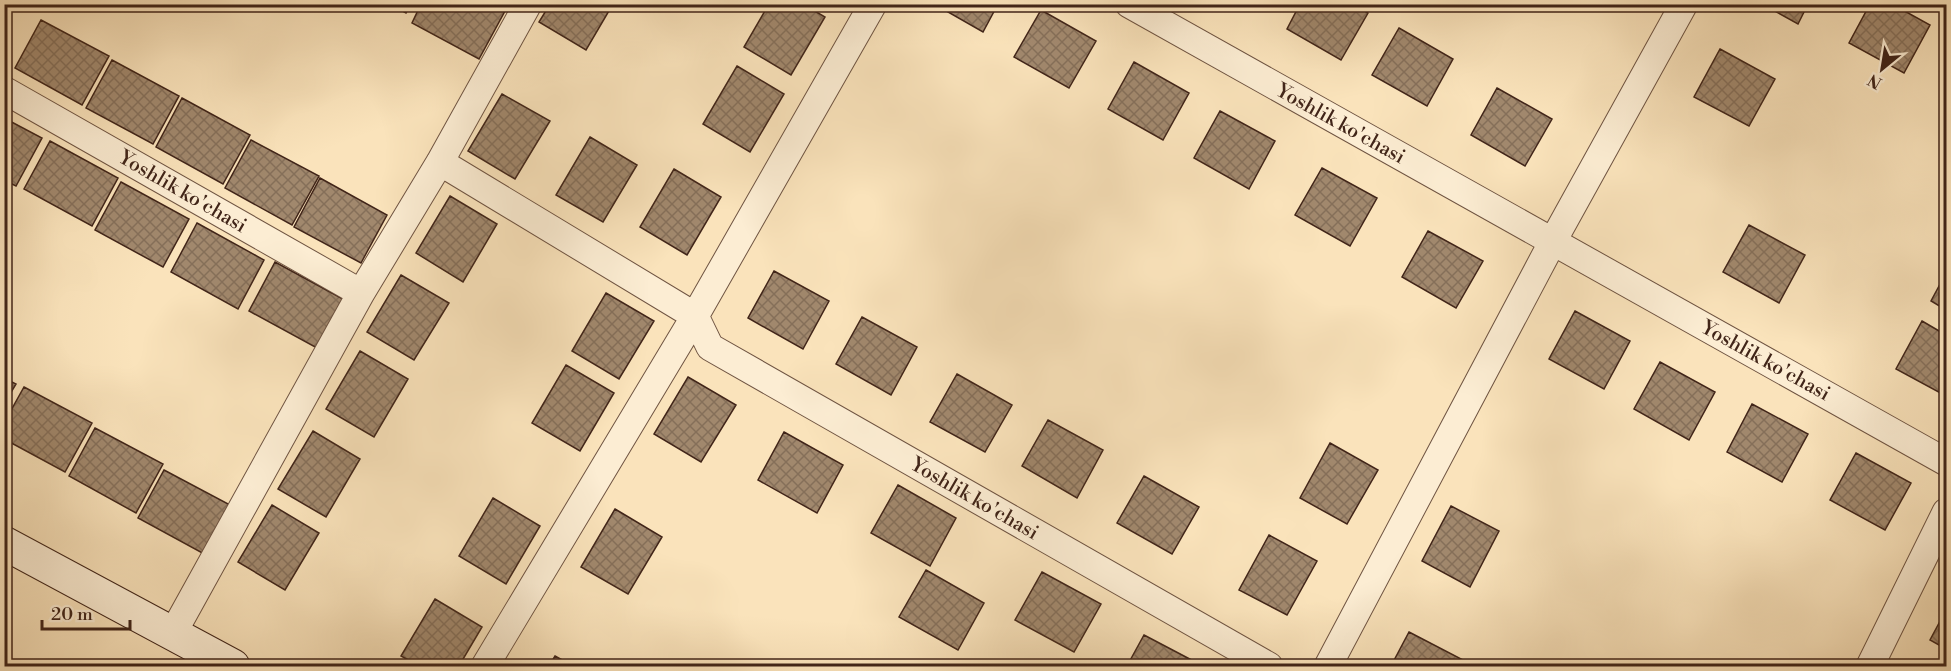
<svg xmlns="http://www.w3.org/2000/svg" width="1951" height="671" viewBox="0 0 1951 671" font-family="'Libre Bodoni',serif">
	<style>
		.building { fill: url(#building-cross-hatch); stroke: #412519; stroke-width: 1.5 }
		.lines { fill: none; stroke-linecap: round; stroke-linejoin: round }
		.street-casing { stroke: #6f5442; stroke-width: 29 }
		.secondary-casing { stroke: #412519; stroke-width: 35 }
		.street { stroke: #fcedd3; stroke-width: 27 }
		.secondary { stroke: #fcedd3; stroke-width: 33 }
		.labels { text-anchor: middle; stroke-width: 4.5; stroke-linejoin: round; paint-order: stroke }
		.street-label { font-size: 20px; fill: #412519; stroke: #fcedd3 }
	</style>
	<defs>
		<pattern id="building-cross-hatch" width="8" height="8" patternUnits="userSpaceOnUse" patternTransform="scale(1.5)"><rect width="8" height="8" fill="#a1886d"/><path d="M0 0l8 8M0 8l8-8" fill="none" stroke="#856f59"/></pattern>
	</defs>
	<rect width="100%" height="100%" fill="#fae3bb"/>
	<filter id="stains"><feTurbulence type="fractalNoise" baseFrequency=".00333" numOctaves="4"/><feColorMatrix values="0 0 0 0 .2 0 0 0 0 .09 0 0 0 0 .02 0 0 0 .5 -.17"/></filter>
	<radialGradient id="worn" r=".72"><stop offset=".6" stop-color="#630" stop-opacity="0"/><stop offset="1" stop-color="#630" stop-opacity=".3"/></radialGradient>
	<path class="building" d="M390 4H411L406 13Z
		M421 4H492L505 11 479 59 412 23Z
		M550 4H613L586 50 539 22Z
		M769 4H803L825 17 791 75 744 47Z
		M934 4H998L983 32Z
		M1300 4H1353L1368 13 1341 60 1287 29Z
		M1762 4H1808L1798 24Z
		M1870 4H1892L1930 25 1904 73 1849 43Z
		M1041 10 1096 41 1069 88 1014 57Z
		M41 20 109 56 82 105 15 68Z
		M1399 28 1453 59 1427 106 1372 75Z
		M1720 49 1775 79 1749 126 1694 97Z
		M112 60 179 96 153 144 86 108Z
		M1134 62 1189 93 1163 140 1108 109Z
		M737 66 784 94 750 152 703 124Z
		M1497 88 1552 119 1525 166 1471 135Z
		M502 94 550 121 515 179 468 151Z
		M182 98 250 135 223 184 156 147Z
		M1220 111 1275 141 1249 189 1194 158Z
		M4 118 42 138 16 186 4 180Z
		M590 137 637 165 603 222 556 195Z
		M251 140 319 176 292 225 225 188Z
		M50 141 118 178 92 226 24 189Z
		M1322 168 1377 198 1350 246 1295 215Z
		M674 169 721 197 687 255 640 227Z
		M320 178 387 215 361 263 294 227Z
		M121 182 189 219 163 267 95 230Z
		M450 196 497 224 463 282 416 253Z
		M197 223 264 260 238 309 171 272Z
		M1749 225 1805 255 1779 303 1723 272Z
		M1428 231 1483 261 1456 308 1402 277Z
		M275 262 343 299 317 348 249 311Z
		M774 271 829 301 803 349 748 318Z
		M1946 273V310L1931 301Z
		M401 275 449 303 414 360 367 332Z
		M606 293 654 321 619 379 572 351Z
		M1575 311 1630 341 1604 389 1549 359Z
		M862 317 917 347 891 395 836 364Z
		M1922 321 1946 335V396L1896 369Z
		M360 351 408 379 374 437 326 409Z
		M1660 362 1715 392 1689 440 1634 409Z
		M566 365 614 393 580 451 532 423Z
		M957 374 1012 405 985 452 930 422Z
		M688 377 736 405 701 462 654 434Z
		M4 378 16 384 4 404Z
		M24 387 92 423 65 472 4 439V423Z
		M1752 404 1808 434 1782 482 1727 452Z
		M1048 420 1103 450 1077 498 1022 466Z
		M95 428 163 464 136 513 69 476Z
		M313 431 360 459 326 517 278 489Z
		M784 432 843 465 817 513 758 480Z
		M1330 443 1378 470 1347 524 1300 498Z
		M1856 453 1911 483 1885 530 1830 500Z
		M164 470 232 506 206 555 138 518Z
		M1144 476 1199 507 1172 554 1117 523Z
		M898 485 956 518 930 566 871 533Z
		M493 498 540 526 506 584 459 556Z
		M272 505 319 533 285 590 238 562Z
		M1451 506 1499 531 1470 587 1422 561Z
		M615 509 662 537 628 594 581 567Z
		M1269 535 1317 561 1287 615 1239 590Z
		M926 570 984 603 958 650 899 617Z
		M1042 572 1101 604 1074 652 1015 620Z
		M435 599 482 627 459 666H419L401 656Z
		M1946 610V649L1930 640Z
		M1409 632 1465 661 1462 666H1391Z
		M1144 635 1203 666H1127Z
		M555 656 573 666H549Z"/>
	<g class="lines">
		<defs>
			<path id="street" d="M1129 4 1946 462
				M4 90 361 293
				M440 162 695 316 710 347 1269 666
				M173 633 361 293 440 162 528 4
				M485 666 695 316 873 4
				M1328 666 1553 241 1684 4
				M1870 666 1946 512"/>
			<path id="secondary" d="M4 543 233 666"/>
		</defs>
		<use href="#street" class="street-casing"/>
		<use href="#secondary" class="secondary-casing"/>
		<use href="#street" class="street"/>
		<use href="#secondary" class="secondary"/>
	</g>
	<g class="labels">
		<g class="street-label">
			<text transform="translate(1341 123) rotate(29)" y="7">Yoshlik ko'chasi</text>
			<text transform="translate(183 191) rotate(30)" y="7">Yoshlik ko'chasi</text>
			<text transform="translate(1766 360) rotate(29)" y="7">Yoshlik ko'chasi</text>
			<text transform="translate(975 498) rotate(30)" y="7">Yoshlik ko'chasi</text>
		</g>
	</g>
	<rect width="1951" height="671" fill="none" stroke="#fae3bb" stroke-width="24"/>
	<rect x="6" y="6" width="1939" height="659" fill="none" stroke="#412519" stroke-width="3"/>
	<rect x="12" y="12" width="1927" height="647" fill="none" stroke="#412519" stroke-width="1.5"/>
	<g transform="translate(1882 69) rotate(210)" stroke="#fcedd3" stroke-width="4.5" paint-order="stroke">
	<path d="M0-4.5L10 22L0 15L-10 22Z" fill="#412519"/>
	<text y="-9" font-size="16" font-weight="bold" text-anchor="middle" fill="#412519">N</text>
	</g>
	<path d="M42 620v9h88v-9" fill="none" stroke="#412519" stroke-width="3"/>
	<text x="51" y="620" font-size="18" fill="#412519" stroke="#fcedd3" stroke-width="4.5" paint-order="stroke">20 m</text>
	<rect width="100%" height="100%" filter="url(#stains)"/>
	<rect width="100%" height="100%" fill="url(#worn)"/>
</svg>
